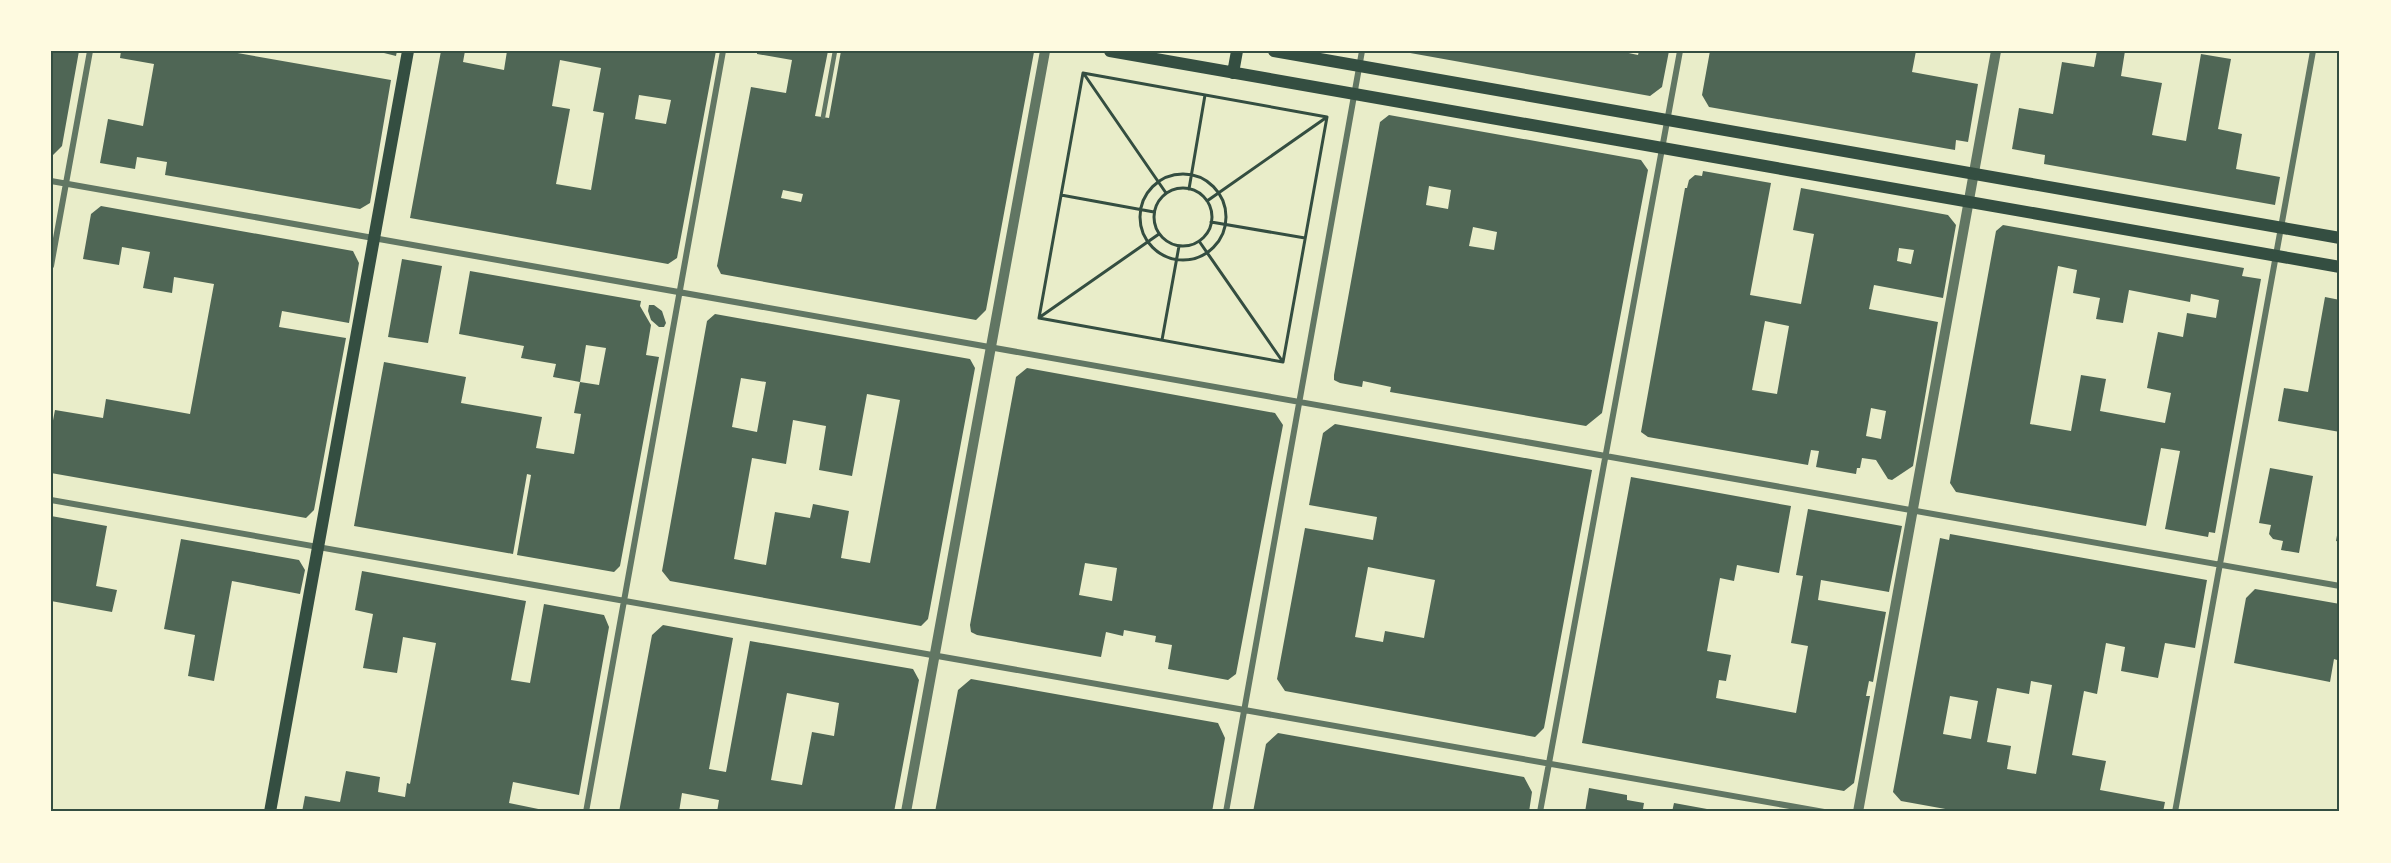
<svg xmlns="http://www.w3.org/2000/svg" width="2391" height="863" viewBox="0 0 2391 863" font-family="'Archivo Narrow',sans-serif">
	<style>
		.building { fill: #4f6655; fill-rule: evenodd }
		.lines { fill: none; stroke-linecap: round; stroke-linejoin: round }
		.path { stroke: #344e41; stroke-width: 3 }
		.service { stroke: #617663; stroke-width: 4.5 }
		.minor { stroke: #617663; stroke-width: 6 }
		.tertiary { stroke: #617663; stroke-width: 10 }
		.secondary { stroke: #344e41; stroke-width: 12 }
		.neatline { fill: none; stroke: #344e41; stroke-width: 2 }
	</style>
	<rect width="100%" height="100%" fill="#e9edc9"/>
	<path class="building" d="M51 51H79L62 146 53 155H51Z
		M121 51H226L391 80 370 203 360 209 165 175 167 162 137 157 135 169 100 163 108 119 143 126 154 64 120 58Z
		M376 51H397L396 56Z
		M441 51H465L463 62 504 70 507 51H716L677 258 668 264 410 218ZM560 60 601 68 593 111 604 113 591 190 556 184 570 109 552 106ZM639 95 671 100 666 124 635 119Z
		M757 51H828L815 116 829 118 841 51 1034 52 986 310 976 320 721 274 717 266 751 87 786 93 792 60 757 54ZM783 190 803 194 801 202 781 198Z
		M1399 51H1619L1638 55 1639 51H1669L1662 87 1650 96Z
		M1710 51H1916L1912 72 1978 84 1968 142 1956 140 1955 150 1709 107 1702 95Z
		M2097 51H2125L2121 76 2162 83 2152 135 2186 141 2201 54 2231 59 2218 129 2242 134 2236 169 2280 177 2275 205 2044 164 2045 155 2012 149 2019 108 2053 114 2062 62 2094 67Z
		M1389 115 1641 160 1648 170 1602 413 1586 426 1390 392 1391 387 1363 381 1362 387 1340 383 1334 380V375L1380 122ZM1429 186 1451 190 1448 209 1426 205ZM1473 227 1497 232 1494 250 1469 246Z
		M1703 171 1771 183 1750 295 1801 304 1814 234 1793 230 1801 188 1948 215 1956 225 1943 298 1874 285 1869 309 1938 322 1913 466 1892 480 1888 479 1876 460 1862 458 1860 468H1857L1856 474 1816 467 1819 451 1811 450 1808 465 1648 437 1641 432 1685 188H1687L1689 180 1695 175 1702 176ZM1899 248 1914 250 1911 264 1897 261ZM1765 321 1789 326 1777 394 1752 390ZM1871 408 1886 411 1881 439 1866 436Z
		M101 206 353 251 359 263 349 323 282 311 279 327 346 338 314 510 306 518 51 473V431L55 410 103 418 106 399 190 414 214 284 174 277 172 293 143 288 150 252 122 247 119 265 83 259 91 214Z
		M2003 225 2244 268 2242 276 2261 279 2215 533 2209 532 2208 537 2165 529 2180 451 2161 448 2146 526 1956 492 1950 483 1996 231ZM2058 266 2077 270 2073 293 2100 298 2096 319 2123 323 2129 290 2190 302 2191 294 2219 300 2216 318 2187 313 2183 337 2158 332 2147 388 2171 393 2165 423 2100 411 2106 379 2081 375 2071 431 2030 424Z
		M402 259 442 266 428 343 388 337Z
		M470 271 641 301 640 306 651 325 646 355 659 357 620 566 614 572 517 555 531 475 527 474 513 554 354 526 384 362 466 377 461 403 542 417 536 448 574 454 581 414 574 413 580 382 599 385 606 348 586 345 580 382 553 377 556 364 521 358 524 346 459 334Z
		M2325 297 2340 300V432L2278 421 2284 388 2308 392Z
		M649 305H654L662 311 666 323 664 327H659L651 320 648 311Z
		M715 314 970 359 975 368 928 619 921 626 670 581 662 571 707 321ZM741 378 766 382 757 432 732 427ZM867 394 900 400 870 563 841 558 849 511 813 504 810 518 775 512 766 565 734 559 752 458 786 464 793 420 826 426 819 470 852 476Z
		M1027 368 1275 413 1283 425 1236 674 1228 680 1168 669 1172 645 1155 642 1156 636 1124 630 1123 636 1106 632 1101 657 977 635 971 632 970 625 1016 377ZM1085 563 1117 568 1112 601 1079 595Z
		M1335 424 1592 470 1544 728 1535 737 1285 691 1277 679 1305 528 1373 540 1377 517 1309 505 1323 433ZM1368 567 1435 580 1424 638 1385 631 1383 642 1355 637Z
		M2270 468 2313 476 2299 553 2281 550 2283 541 2273 539 2269 534 2271 525 2259 523Z
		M1631 477 1791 506 1779 573 1737 565 1734 581 1720 578 1707 651 1731 655 1726 681 1719 680 1716 698 1796 713 1808 646 1791 643 1803 576 1796 575 1808 509 1902 526 1889 592 1821 580 1818 600 1886 612 1873 682 1869 681 1866 696H1870L1854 783 1844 791 1582 743Z
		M51 516 107 526 96 586 117 590 112 612 51 601Z
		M2339 524H2340V542L2336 541Z
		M1950 534 2207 580 2195 648 2165 643 2158 678 2121 671 2125 647 2106 643 2097 694 2084 691 2072 755 2106 761 2100 790 2165 802 2163 812H1962L1901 801 1893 792 1940 538 1949 540ZM2031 681 2052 685 2036 774 2007 769 2011 746 1987 742 1997 688 2029 694ZM1950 696 1978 701 1971 739 1943 734Z
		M181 539 299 560 305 570 300 594 232 581 214 681 188 676 195 635 164 629Z
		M362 571 526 601 511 680 530 683 544 604 604 615 609 627 579 795 513 782 509 803 553 812H302L305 796 340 802 346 771 380 777 378 792 405 797 407 783 410 784 436 643 403 637 397 673 363 668 373 614 355 610Z
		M2255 589 2340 604V661L2334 659 2330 682 2234 663 2246 598Z
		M663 625 733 638 709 769 726 772 750 641 913 669 919 680 894 812H717L719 800 682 793 679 812H619L652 635ZM787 693 839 703 834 736 812 732 802 785 771 780Z
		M971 679 1218 723 1225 738 1212 812H935L958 690Z
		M1278 733 1524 777 1532 792 1529 812H1253L1266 744Z
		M1589 788 1627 795V800L1644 803 1643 809 1655 812H1585Z
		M1674 803 1718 811V812H1672Z"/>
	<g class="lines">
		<path class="path" d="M1083 73 1327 117 1283 362 1039 318Z
			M1084 74 1166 193
			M1140 217a43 43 0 1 1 86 0a43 43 0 1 1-86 0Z
			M1154 217a29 29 0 1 1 58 0a29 29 0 1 1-58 0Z
			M1189 189 1205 95
			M1061 195 1154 212
			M1207 201 1327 117
			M1211 222 1305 238
			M1199 241 1283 362
			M1040 317 1159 234
			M1162 340 1179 246"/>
		<path class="service" d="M823 117 835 51"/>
		<path class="minor" d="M51 181 2340 586
			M51 266 90 51
			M51 500 1824 812
			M586 812 723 51
			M1226 812 1362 51
			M1540 812 1680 51
			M2175 812 2313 51"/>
		<path class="tertiary" d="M906 812 1045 51
			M1858 812 1996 51"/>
		<path class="secondary" d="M1110 51 2340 267
			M1274 51 2340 238
			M1233 73 1237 51
			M270 812 408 51"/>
	</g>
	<rect width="2391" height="863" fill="none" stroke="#fefae0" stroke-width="105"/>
	<rect x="52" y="52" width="2286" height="758" class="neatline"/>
</svg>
